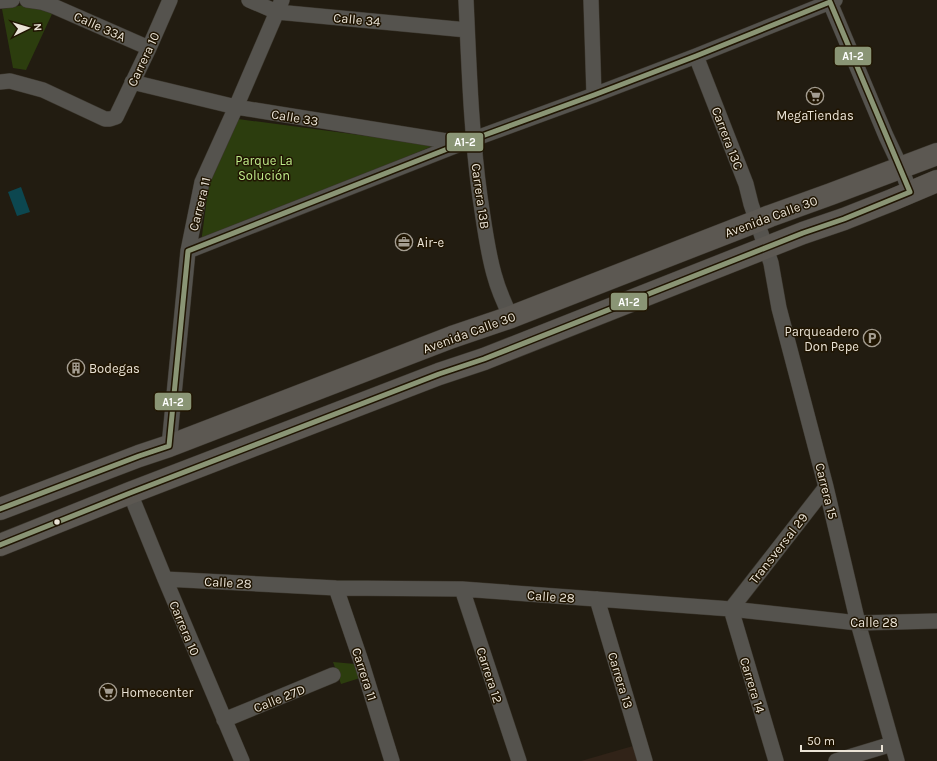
<svg xmlns="http://www.w3.org/2000/svg" width="937" height="761" viewBox="0 0 937 761" font-family="Karla,sans-serif">
	<style>
		.education { fill: #312318 }
		.green { fill: #2c3d0e }
		.water { fill: #0c4750 }
		.lines { fill: none; stroke-linecap: round; stroke-linejoin: round }
		.minor-casing { stroke: #3c372e; stroke-width: 16 }
		.highway-casing { stroke: #3c372e; stroke-width: 23 }
		.minor { stroke: #55534e; stroke-width: 15 }
		.highway { stroke: #5c5852; stroke-width: 22 }
		.bus-1-casing { stroke: #201502; stroke-width: 8 }
		.bus-1 { stroke: #8a9575; stroke-width: 5 }
		.bus-dot { fill: #eae3d6; stroke: #201502; stroke-width: 1.5 }
		.labels { text-anchor: middle; stroke-width: 3; stroke-linejoin: round; paint-order: stroke }
		.street-label { font-size: 13px; fill: #eae3d6; stroke: #201502 }
		.poi-label { font-size: 13px; fill: #eae3d6; stroke: #201502; text-anchor: start }
		.park-label { font-size: 13px; fill: #beeb89; stroke: #201502 }
		.line-badge { stroke: #201502; stroke-width: 1.5 }
		.badge-label { font-size: 11px; text-anchor: middle; font-weight: bold; fill: #fff }
	</style>
	<rect width="100%" height="100%" fill="#221c11"/>
	<path class="education" d="M633 746 638 761H581Z"/>
	<path class="green" d="M23 5 40 8 52 14 26 70 13 68 2 9Z
		M238 119 435 145 201 243 210 175Z
		M333 662 355 664 360 678 341 684Z"/>
	<path class="water" d="M21 187 30 212 17 216 8 192Z"/>
	<g class="lines">
		<defs>
			<path id="minor" d="M27 0 41 2 53 6 149 48
				M249 0 277 12 467 30
				M466 0C469 66 471 132 480 197 484 223 487 249 494 274 498 289 504 303 511 317
				M591 0 594 95
				M829 0 886 136 901 168 910 192
				M0 1 12 0
				M696 56 746 184 751 204 771 263 779 308 826 487 858 623 897 761
				M0 82 10 81 43 90 105 119H110L116 117 149 48 170 0
				M132 82 236 107 459 143
				M188 251 460 144 594 95 696 56 835 0
				M169 446 188 251 202 182 236 107 282 0
				M130 493 165 579 242 761
				M165 579 336 588 462 589 731 609 858 623 937 621
				M336 588 362 664 392 761
				M462 589 519 761
				M597 599 645 761
				M224 720 333 675
				M776 761 731 609 826 487
				M836 761 892 744"/>
			<path id="highway" d="M0 509 139 456 169 446 452 337 511 317 770 216 831 194 937 154
				M0 545 130 493 439 374 484 359 803 233 844 219 892 200 937 181"/>
		</defs>
		<use href="#minor" class="minor-casing"/>
		<use href="#highway" class="highway-casing"/>
		<use href="#minor" class="minor"/>
		<use href="#highway" class="highway"/>
		<defs>
			<path id="bus-1" d="M0 509 139 456 169 446 188 251 460 144 594 95 696 56 830 2 910 192 844 219 803 233 484 359 439 374 130 493 0 545"/>
		</defs>
		<use href="#bus-1" class="bus-1-casing"/>
		<use href="#bus-1" class="bus-1"/>
	</g>
	<defs>
		<symbol id="supermarket-ring" viewBox="-11 -11 22 22"><circle r="9.5" fill="#201502" stroke="#a49d91" stroke-width="1.5"/><path d="M-6-5.5h2.5l.6 2H6L4.5 2H-2.5L-4.4-4H-6ZM-1.5 3.2a1.3 1.3 0 1 0 .1 0ZM3 3.2a1.3 1.3 0 1 0 .1 0Z" fill="#a49d91"/></symbol>
		<symbol id="office-ring" viewBox="-11 -11 22 22"><circle r="9.5" fill="#201502" stroke="#a49d91" stroke-width="1.5"/><path d="M-6-3h4V-5.5h4V-3h4V5H-6ZM-1-4.5V-3h2v-1.5ZM-6 0V1H6V0Z" fill="#a49d91"/></symbol>
		<symbol id="parking-ring" viewBox="-11 -11 22 22"><circle r="9.5" fill="#201502" stroke="#a49d91" stroke-width="1.5"/><path d="M-3.5-5.5H1a3.5 3.5 0 0 1 0 7H-1V5.5H-3.5ZM-1-3.4V-.6H.8a1.4 1.4 0 0 0 0-2.8Z" fill="#a49d91"/></symbol>
		<symbol id="building-ring" viewBox="-11 -11 22 22"><circle r="9.5" fill="#201502" stroke="#a49d91" stroke-width="1.5"/><path d="M-4-6H4V6H1V3H-1V6H-4ZM-2.5-4.3h1.7v1.8h-1.7ZM.8-4.3h1.7v1.8H.8ZM-2.5-1h1.7V.8h-1.7ZM.8-1h1.7V.8H.8Z" fill="#a49d91"/></symbol>
	</defs>
	<g fill-rule="evenodd">
		<use href="#supermarket-ring" x="805" y="86" width="20" height="20"/>
		<use href="#office-ring" x="394" y="232" width="20" height="20"/>
		<use href="#parking-ring" x="862" y="328" width="20" height="20"/>
		<use href="#building-ring" x="66" y="358" width="20" height="20"/>
		<use href="#supermarket-ring" x="98" y="682" width="20" height="20"/>
	</g>
	<circle class="bus-dot" cx="57" cy="522" r="3.5"/>
	<g class="labels">
		<g class="street-label">
			<text transform="translate(357 19) rotate(5)" y="5">Calle 34</text>
			<text transform="translate(100 26) rotate(24)" y="5">Calle 33A</text>
			<text transform="translate(143 59) rotate(-65)" y="5">Carrera 10</text>
			<text transform="translate(295 117) rotate(9)" y="5">Calle 33</text>
			<text transform="translate(728 138) rotate(69)" y="5">Carrera 13C</text>
			<text transform="translate(481 196) rotate(82)" y="5">Carrera 13B</text>
			<text transform="translate(199 204) rotate(-76)" y="5">Carrera 11</text>
			<text transform="translate(771 216) rotate(-20)" y="5">Avenida Calle 30</text>
			<text transform="translate(469 332) rotate(-20)" y="5">Avenida Calle 30</text>
			<text transform="translate(827 491) rotate(76)" y="5">Carrera 15</text>
			<text transform="translate(778 548) rotate(-52)" y="5">Transversal 29</text>
			<text transform="translate(228 582) rotate(3)" y="5">Calle 28</text>
			<text transform="translate(551 596) rotate(4)" y="5">Calle 28</text>
			<text x="874" y="627">Calle 28</text>
			<text transform="translate(185 628) rotate(67)" y="5">Carrera 10</text>
			<text transform="translate(365 674) rotate(72)" y="5">Carrera 11</text>
			<text transform="translate(490 675) rotate(72)" y="5">Carrera 12</text>
			<text transform="translate(621 680) rotate(73)" y="5">Carrera 13</text>
			<text transform="translate(753 685) rotate(73)" y="5">Carrera 14</text>
			<text transform="translate(279 698) rotate(-22)" y="5">Calle 27D</text>
		</g>
		<g class="poi-label">
			<text x="815" y="120" text-anchor="middle">MegaTiendas</text>
			<text x="417" y="247">Air-e</text>
			<text x="859" y="336" text-anchor="end">Parqueadero<tspan x="859" dy="15">Don Pepe</tspan></text>
			<text x="89" y="373">Bodegas</text>
			<text x="121" y="697">Homecenter</text>
		</g>
		<g class="park-label">
			<text x="264" y="165">Parque La<tspan x="264" dy="15">Solución</tspan></text>
		</g>
	</g>
	<g class="line-badge">
		<rect x="834" y="46" width="38" height="20" rx="4" fill="#8a9575"/>
		<rect x="446" y="132" width="38" height="20" rx="4" fill="#8a9575"/>
		<rect x="610" y="292" width="38" height="19" rx="4" fill="#8a9575"/>
		<rect x="154" y="392" width="38" height="19" rx="4" fill="#8a9575"/>
	</g>
	<g class="badge-label">
		<text x="853" y="60">A1-2</text>
		<text x="465" y="146">A1-2</text>
		<text x="629" y="306">A1-2</text>
		<text x="173" y="406">A1-2</text>
	</g>
	<g transform="translate(28 28) rotate(85)" stroke="#201502" stroke-width="3" paint-order="stroke">
	<path d="M0-3L7 15L0 10L-7 15Z" fill="#eae3d6"/>
	<text y="-6" font-size="11" font-weight="bold" text-anchor="middle" fill="#eae3d6">N</text>
	</g>
	<path d="M801 745v6h81v-6" fill="none" stroke="#eae3d6" stroke-width="2"/>
	<text x="807" y="745" font-size="12" fill="#eae3d6" stroke="#201502" stroke-width="3" paint-order="stroke">50 m</text>
</svg>
